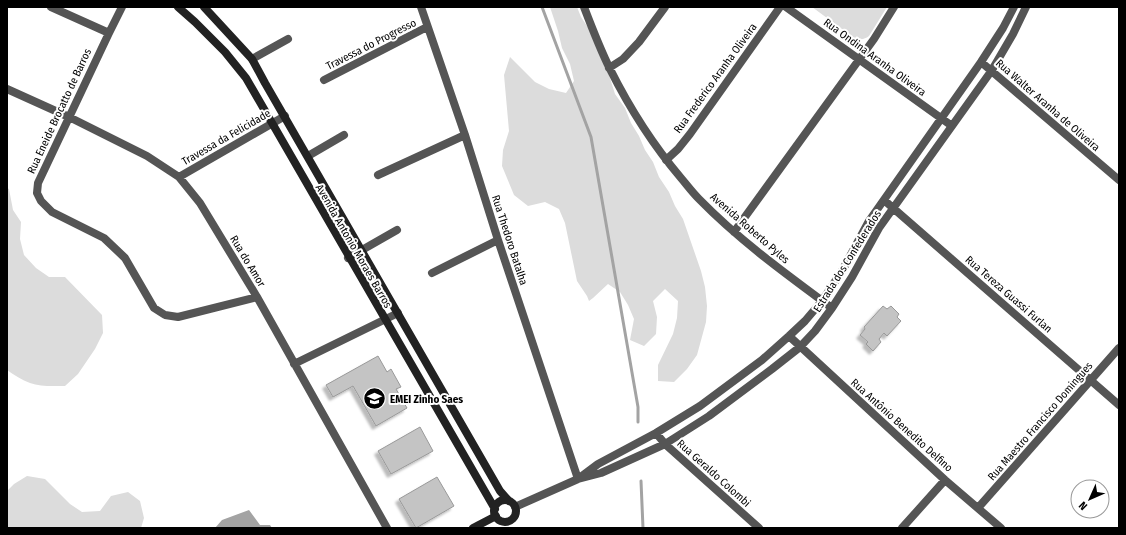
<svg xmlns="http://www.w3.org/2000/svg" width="1126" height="535" viewBox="0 0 1126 535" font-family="'Fira Sans Condensed',sans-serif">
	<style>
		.green { fill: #dcdcdc }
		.water { fill: #a3a3a3 }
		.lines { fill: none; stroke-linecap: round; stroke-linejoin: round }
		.stream { stroke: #a3a3a3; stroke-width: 3 }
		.building { fill: #c4c4c4; stroke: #999; filter: url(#shadow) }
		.street { stroke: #555; stroke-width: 8 }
		.secondary { stroke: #222; stroke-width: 8 }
		.labels { text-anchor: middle; stroke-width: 4; stroke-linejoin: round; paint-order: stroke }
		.street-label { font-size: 11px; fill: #000; stroke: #fff }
		.poi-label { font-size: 11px; font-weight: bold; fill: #000; stroke: #fff; text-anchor: start }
	</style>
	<defs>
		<filter id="shadow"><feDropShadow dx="-3.5" dy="3.5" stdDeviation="1" flood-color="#0004"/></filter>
	</defs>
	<rect width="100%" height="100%" fill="#fff"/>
	<path class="green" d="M550 7H577L581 17 589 29 603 56 615 94 625 108 631 123 639 136 645 150 653 162 659 177 669 192 675 206 683 219 701 271 705 287 707 306 706 322 697 355 687 369 674 382 658 381V365L673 334 677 318 678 301 665 289 653 301 657 317 656 334 644 346 630 340 634 319 628 305 620 292 608 284 593 298 589 301 587 296 577 281 565 223 559 209 545 202 528 206 514 195 502 166 503 150 509 131 504 75 510 57 535 82 549 89 566 93 574 81 570 64 562 48 558 31Z
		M812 7H887L869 36C864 40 859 40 853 37Z
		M7 188 9 189 13 210 21 222 20 239 24 255 36 268 49 277H65L102 315 103 333 95 349 78 374 65 386C54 386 40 387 30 383 22 380 14 375 7 370Z
		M27 476 45 479 70 504 82 512 100 511 111 496 128 492 140 501 144 518 141 528H7V491L14 484Z"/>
	<path class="water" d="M249 510 260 525H270L272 528H215L222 520Z"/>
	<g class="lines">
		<path class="stream" d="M542 7 591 137 638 407V422
			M641 481 643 528"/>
	</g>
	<path class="building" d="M883 306 887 309 891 306 899 314 897 317 901 321 887 336 884 333 879 339 881 342 873 351 866 344 868 342 860 335 865 329 864 327Z
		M378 356 387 372 391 369 401 387 396 389 407 408 376 426 353 386 333 397 326 385Z
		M420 427 433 451 391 474 378 451Z
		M437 477 454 506 416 528 399 499Z"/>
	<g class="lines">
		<path class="street" d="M51 7 109 33
			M122 7 109 33 38 183 37 193 41 201 52 212 104 238 125 258 154 308 165 315 178 317 257 297
			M421 7 465 135 498 240 578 479
			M584 7C592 28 600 49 610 69 629 107 653 145 681 178 687 185 692 192 699 199 739 240 786 274 832 308
			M786 7 952 126
			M252 59 288 39
			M981 62 1119 180
			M609 68 623 59 639 42 665 7
			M324 80 427 27
			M7 89 69 117 147 156 179 177 200 203 257 297 387 528
			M308 156 344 135
			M666 160 678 149 690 134 780 7
			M378 175 465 135
			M179 177 285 116
			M884 200 893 208 1119 405
			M734 232 874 39 894 7
			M348 258 397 230
			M432 273 498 240
			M789 336 945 480 1001 528
			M294 364 398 313
			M656 433 665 444 759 528
			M582 476 598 464 656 433 700 406 762 360 789 336 805 321 822 301 842 271 869 221 981 62 1003 28 1014 7
			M515 507 578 479 601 473 665 444 709 416 772 369 800 347 815 331 832 308 852 277 879 228 992 70 1013 34 1026 7
			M978 508 1119 348
			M902 528 945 480"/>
		<path class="secondary" d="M178 7 195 22 225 52 246 78 495 509
			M204 7 252 59 265 83 500 491 509 501
			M494 511a11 11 0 1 1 22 0a11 11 0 1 1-22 0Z
			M473 528 496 516"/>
	</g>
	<defs>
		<symbol id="school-disc" viewBox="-11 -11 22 22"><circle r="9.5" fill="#000" stroke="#fff"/><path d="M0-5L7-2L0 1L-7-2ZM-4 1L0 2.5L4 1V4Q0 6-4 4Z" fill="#fff"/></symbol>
	</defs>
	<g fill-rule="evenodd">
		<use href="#school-disc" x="362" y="386" width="25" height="25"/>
	</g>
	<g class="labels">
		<g class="street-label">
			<text transform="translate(371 44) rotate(-27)" y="4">Travessa do Progresso</text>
			<text transform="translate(875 57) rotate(36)" y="4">Rua Ondina Aranha Oliveira</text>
			<text transform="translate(715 78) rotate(-54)" y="4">Rua Frederico Aranha Oliveira</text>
			<text transform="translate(1048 105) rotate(41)" y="4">Rua Walter Aranha de Oliveira</text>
			<text transform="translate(59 111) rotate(-65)" y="4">Rua Eneide Brocatto de Barros</text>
			<text transform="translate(226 137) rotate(-30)" y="4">Travessa da Felicidade</text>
			<text transform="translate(750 228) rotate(41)" y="4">Avenida Roberto Pyles</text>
			<text transform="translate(510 240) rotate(72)" y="4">Rua Thedoro Batalha</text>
			<text transform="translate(354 246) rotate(60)" y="4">Avenida Antonio Moraes Barros</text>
			<text transform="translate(248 261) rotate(59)" y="4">Rua do Amor</text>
			<text transform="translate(847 261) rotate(-58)" y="4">Estrada dos Confederados</text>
			<text transform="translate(1009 294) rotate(41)" y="4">Rua Tereza Guassi Furlan</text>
			<text transform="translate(1040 421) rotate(-49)" y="4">Rua Maestro Francisco Domingues</text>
			<text transform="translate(902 425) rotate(42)" y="4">Rua Antônio Benedito Delfino</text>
			<text transform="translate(714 473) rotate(42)" y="4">Rua Geraldo Colombi</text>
		</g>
		<g class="poi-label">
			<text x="390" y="403">EMEI Zinho Saes</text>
		</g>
	</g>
	<rect width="1126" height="535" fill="none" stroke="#000000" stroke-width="16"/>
	<g transform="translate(1090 499) rotate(225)"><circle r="19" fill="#ffffff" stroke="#999999"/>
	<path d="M0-3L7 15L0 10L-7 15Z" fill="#000000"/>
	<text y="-6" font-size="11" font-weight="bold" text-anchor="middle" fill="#000000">N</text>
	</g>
</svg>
